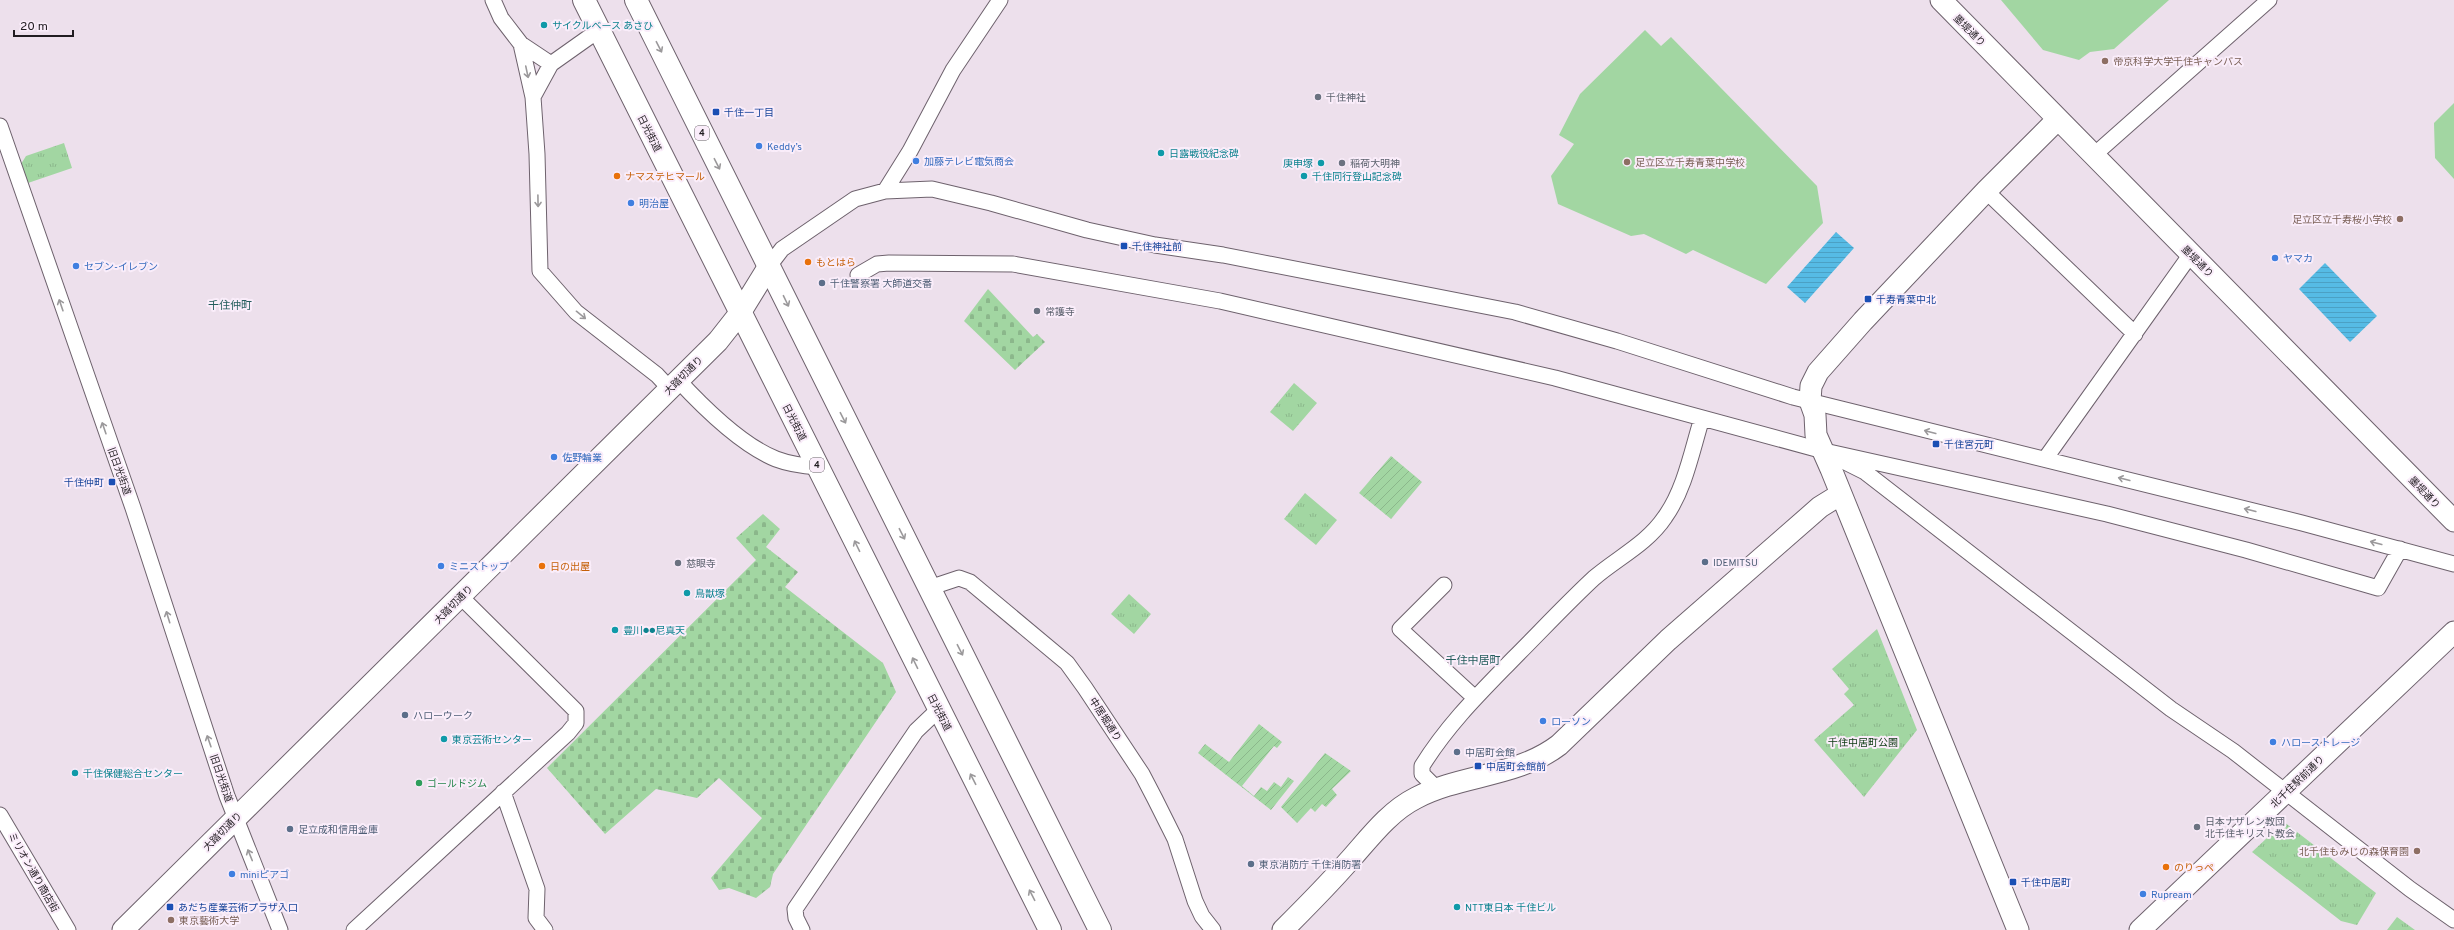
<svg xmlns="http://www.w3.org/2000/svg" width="2454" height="930" viewBox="0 0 2454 930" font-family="Overpass,'Noto Sans JP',sans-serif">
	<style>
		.grass { fill: url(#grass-tufts) }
		.cemetery { fill: url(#cemetery-stones) }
		.garden { fill: url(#garden-furrows) }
		.pitch { fill: #a2d6a2 }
		.water { fill: url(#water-rules) }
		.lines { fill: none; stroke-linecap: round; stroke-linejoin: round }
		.street-casing { stroke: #6e626d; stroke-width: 17 }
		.secondary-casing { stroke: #6e626d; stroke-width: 23 }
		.highway-casing { stroke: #6e626d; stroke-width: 24 }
		.street { stroke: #fff; stroke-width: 15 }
		.secondary { stroke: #fff; stroke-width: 21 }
		.highway { stroke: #fff; stroke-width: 22 }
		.oneway { stroke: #9b999b }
		.culture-dot { fill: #0f9aa8; stroke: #faedfa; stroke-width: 1.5 }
		.education-dot { fill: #8d6e63; stroke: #faedfa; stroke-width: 1.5 }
		.worship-dot { fill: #6b7280; stroke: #faedfa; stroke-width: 1.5 }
		.transit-dot { fill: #1a4fb4; stroke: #faedfa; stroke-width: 1.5 }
		.shop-dot { fill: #3f7fe0; stroke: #faedfa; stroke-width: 1.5 }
		.food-dot { fill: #e8710a; stroke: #faedfa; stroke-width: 1.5 }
		.service-dot { fill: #5c6f8a; stroke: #faedfa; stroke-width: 1.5 }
		.leisure-dot { fill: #2e9e5b; stroke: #faedfa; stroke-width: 1.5 }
		.labels { text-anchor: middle; stroke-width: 4; stroke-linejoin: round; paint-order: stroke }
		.shield { fill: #faedfa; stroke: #625b62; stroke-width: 1 }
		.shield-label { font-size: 9px; font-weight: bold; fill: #211c21 }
		.culture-label { font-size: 10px; fill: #0d838f; stroke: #faedfa; text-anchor: start }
		.street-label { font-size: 10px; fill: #211c21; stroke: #faedfa }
		.education-label { font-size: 10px; fill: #785e54; stroke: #faedfa; text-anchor: start }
		.worship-label { font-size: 10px; fill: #5b616d; stroke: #faedfa; text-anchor: start }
		.transit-label { font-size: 10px; fill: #164399; stroke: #faedfa; text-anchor: start }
		.shop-label { font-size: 10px; fill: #366cbe; stroke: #faedfa; text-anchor: start }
		.food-label { font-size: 10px; fill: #c56008; stroke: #faedfa; text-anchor: start }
		.service-label { font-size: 10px; fill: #4e5e75; stroke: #faedfa; text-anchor: start }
		.park-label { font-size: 10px; fill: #08370e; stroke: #faedfa }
		.leisure-label { font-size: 10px; fill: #27864d; stroke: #faedfa; text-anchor: start }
		.neighbourhood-label { font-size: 11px; fill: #235d5c; stroke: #faedfa }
	</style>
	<defs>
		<pattern id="grass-tufts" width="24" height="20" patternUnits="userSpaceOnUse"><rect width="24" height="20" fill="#a2d6a2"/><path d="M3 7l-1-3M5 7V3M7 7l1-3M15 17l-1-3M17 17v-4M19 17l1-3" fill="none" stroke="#8bb78b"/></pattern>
		<pattern id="cemetery-stones" width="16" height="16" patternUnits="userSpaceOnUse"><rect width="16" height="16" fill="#a2d6a2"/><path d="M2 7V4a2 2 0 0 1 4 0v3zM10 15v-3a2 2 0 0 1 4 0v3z" fill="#8bb78b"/></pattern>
		<pattern id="garden-furrows" width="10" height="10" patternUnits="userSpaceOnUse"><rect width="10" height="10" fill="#a2d6a2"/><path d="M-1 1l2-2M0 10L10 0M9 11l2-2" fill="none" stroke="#8bb78b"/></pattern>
		<pattern id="water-rules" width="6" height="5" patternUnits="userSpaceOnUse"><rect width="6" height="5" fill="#56bbe5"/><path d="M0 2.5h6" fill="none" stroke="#4ba0c4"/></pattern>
	</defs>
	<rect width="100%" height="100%" fill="#ede0ec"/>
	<path class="grass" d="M64 143 72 168 28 183 21 164 26 156Z
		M1294 383 1317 403 1293 431 1270 412Z
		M1305 493 1337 520 1316 545 1284 519Z
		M1129 594 1151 614 1134 634 1111 614Z
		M1877 629 1917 730 1864 797 1814 740 1854 705 1844 694 1849 689 1832 669Z
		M2284 822 2376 893 2357 925 2341 921 2252 852Z
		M2397 917 2415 930H2387Z"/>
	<path class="cemetery" d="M988 289 1033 337 1037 334 1045 342 1015 370 964 321Z
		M763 514 780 529 766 547 798 572 785 587 883 663 896 692 773 874 770 887 756 898 729 888 719 890 711 878 762 818 719 778 697 798 656 789 605 834 547 768 756 560 736 538Z"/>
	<path class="garden" d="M1391 456 1422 482 1391 519 1359 493Z
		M1259 724 1282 742 1277 748 1274 746 1242 786 1254 796 1261 787 1267 791 1274 782 1281 787 1288 777 1294 781 1271 810 1198 753 1205 744 1229 762Z
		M1325 753 1351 771 1332 789 1337 795 1326 807 1322 804 1315 812 1311 808 1297 823 1281 807Z"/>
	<path class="pitch" d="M2001 0H2169L2114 49 2090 52 2079 60 2043 50Z
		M1645 30 1661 46 1671 37 1817 186 1823 223 1766 284 1693 250 1686 254 1644 234 1631 236 1558 204 1551 176 1574 144 1559 135 1580 94Z
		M2454 103V179L2435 158 2434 123Z"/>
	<path class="water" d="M1836 232 1854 248 1805 303 1787 287Z
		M2325 263 2377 316 2350 342 2299 289Z"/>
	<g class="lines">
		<defs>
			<path id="street" d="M493 0 501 18 521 44 533 97 537 154 540 271 576 312 657 375 669 388
				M521 44 551 64
				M533 97 551 64 599 30
				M0 126 133 508 227 796 280 930
				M2094 155 2269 0
				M885 191 910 151 953 70 1000 0
				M1986 191 2135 334
				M769 266 782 249 855 199 885 191 932 189 991 203 1087 230 1155 245 1223 255 1515 312 1617 341 1793 397 2302 523 2454 564
				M858 275 877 264 889 263 1013 264 1220 301 1555 378 1820 450 2107 514 2246 550 2378 588 2400 549
				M678 380C703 407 741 445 776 459 789 464 804 466 818 467
				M2045 459 2191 254
				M1841 460 1865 472 2171 709 2233 751 2410 889 2454 920
				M1444 585 1400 629 1475 698
				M929 588 959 578 970 582 1067 663 1085 688 1142 774 1155 799 1175 839 1195 901 1202 916 1213 930
				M1436 788 1422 774V766C1448 724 1480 693 1514 658 1541 631 1566 604 1594 578 1617 558 1647 544 1665 517 1685 489 1692 450 1702 418
				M503 792 537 889 536 918 545 930
				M0 815 68 930
				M354 930 568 733 576 723V711L568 703 461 597
				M802 930 796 918 795 909 916 731 938 710"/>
			<path id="secondary" d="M1941 0 2454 521
				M123 930 718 341 740 313 769 266
				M1283 930C1305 908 1327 886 1348 862 1368 840 1388 812 1416 798 1462 774 1517 777 1559 745L1668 640 1820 507 1841 494
				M2018 930 1831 469 1816 435 1815 415 1810 401 1811 386 1818 372 1863 321 1986 191 2058 119
				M2140 930 2454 632"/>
			<path id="highway" d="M584 0 1050 930
				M636 0 1100 930"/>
		</defs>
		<use href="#street" class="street-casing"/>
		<use href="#secondary" class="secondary-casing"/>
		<use href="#highway" class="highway-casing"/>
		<use href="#street" class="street"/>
		<use href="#secondary" class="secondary"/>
		<use href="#highway" class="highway"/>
	</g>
	<defs><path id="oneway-shaft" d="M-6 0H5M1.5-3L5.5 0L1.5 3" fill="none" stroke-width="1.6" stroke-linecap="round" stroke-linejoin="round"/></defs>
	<g class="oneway">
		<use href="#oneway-shaft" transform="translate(659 47) rotate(63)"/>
		<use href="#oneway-shaft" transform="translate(527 72) rotate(78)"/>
		<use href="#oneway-shaft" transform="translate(717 164) rotate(63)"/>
		<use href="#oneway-shaft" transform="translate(538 201) rotate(89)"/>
		<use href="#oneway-shaft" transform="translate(786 301) rotate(64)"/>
		<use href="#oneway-shaft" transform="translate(61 305) rotate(-109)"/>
		<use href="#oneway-shaft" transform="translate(581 315) rotate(39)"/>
		<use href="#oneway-shaft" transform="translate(843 418) rotate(63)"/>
		<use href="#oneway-shaft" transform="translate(104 428) rotate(-109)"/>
		<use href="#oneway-shaft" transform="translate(1930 432) rotate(-165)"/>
		<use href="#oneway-shaft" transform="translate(2124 479) rotate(-166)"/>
		<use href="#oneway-shaft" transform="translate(2250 510) rotate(-166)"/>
		<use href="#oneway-shaft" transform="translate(902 534) rotate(63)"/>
		<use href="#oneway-shaft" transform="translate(2376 543) rotate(-165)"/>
		<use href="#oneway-shaft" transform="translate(857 546) rotate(-116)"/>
		<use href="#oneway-shaft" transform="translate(168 617) rotate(-107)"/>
		<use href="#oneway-shaft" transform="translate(960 650) rotate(63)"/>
		<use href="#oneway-shaft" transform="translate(915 663) rotate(-116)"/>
		<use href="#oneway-shaft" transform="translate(209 741) rotate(-109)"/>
		<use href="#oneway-shaft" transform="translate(973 779) rotate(-117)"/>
		<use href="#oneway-shaft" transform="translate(250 855) rotate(-112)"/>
		<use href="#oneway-shaft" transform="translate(1032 895) rotate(-117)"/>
	</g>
	<g class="culture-dot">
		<circle cx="544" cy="25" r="4"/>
		<circle cx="1161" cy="153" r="4"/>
		<circle cx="1321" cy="163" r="4"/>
		<circle cx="1304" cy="176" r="4"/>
		<circle cx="687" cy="593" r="4"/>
		<circle cx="615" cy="630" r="4"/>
		<circle cx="444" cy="739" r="4"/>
		<circle cx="75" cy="773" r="4"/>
		<circle cx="1457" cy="907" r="4"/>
	</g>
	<g class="education-dot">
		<circle cx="2105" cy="61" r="4"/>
		<circle cx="1627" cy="162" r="4"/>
		<circle cx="2400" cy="219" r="4"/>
		<circle cx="2417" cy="851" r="4"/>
		<circle cx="171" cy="920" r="4"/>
	</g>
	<g class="worship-dot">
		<circle cx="1318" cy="97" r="4"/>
		<circle cx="1342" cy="163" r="4"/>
		<circle cx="1037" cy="311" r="4"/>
		<circle cx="678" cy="563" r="4"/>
		<circle cx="2197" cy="827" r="4"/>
	</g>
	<g class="transit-dot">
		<rect x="712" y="108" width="8" height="8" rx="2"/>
		<rect x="1120" y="242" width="8" height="8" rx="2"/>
		<rect x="1864" y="295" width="8" height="8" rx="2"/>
		<rect x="1932" y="440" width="8" height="8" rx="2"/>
		<rect x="108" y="478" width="8" height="8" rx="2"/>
		<rect x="1474" y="762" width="8" height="8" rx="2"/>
		<rect x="2009" y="878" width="8" height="8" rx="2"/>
		<rect x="166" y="903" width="8" height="8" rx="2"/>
	</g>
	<g class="shop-dot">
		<circle cx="759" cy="146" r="4"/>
		<circle cx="916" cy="161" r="4"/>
		<circle cx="631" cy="203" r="4"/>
		<circle cx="2275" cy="258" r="4"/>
		<circle cx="76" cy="266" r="4"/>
		<circle cx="554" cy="457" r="4"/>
		<circle cx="441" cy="566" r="4"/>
		<circle cx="1543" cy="721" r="4"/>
		<circle cx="2273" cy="742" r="4"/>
		<circle cx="232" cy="874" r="4"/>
		<circle cx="2143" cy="894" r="4"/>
	</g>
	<g class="food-dot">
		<circle cx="617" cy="176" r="4"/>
		<circle cx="808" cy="262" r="4"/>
		<circle cx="542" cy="566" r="4"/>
		<circle cx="2166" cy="867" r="4"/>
	</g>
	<g class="service-dot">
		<circle cx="822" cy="283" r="4"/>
		<circle cx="1705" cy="562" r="4"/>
		<circle cx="405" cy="715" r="4"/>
		<circle cx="1457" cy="752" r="4"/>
		<circle cx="290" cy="829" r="4"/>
		<circle cx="1251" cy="864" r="4"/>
	</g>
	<circle class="leisure-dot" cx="419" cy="783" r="4"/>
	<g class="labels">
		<g class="shield">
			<rect x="695" y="126" width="14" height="14" rx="3"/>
			<rect x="810" y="458" width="14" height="14" rx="3"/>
		</g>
		<g class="shield-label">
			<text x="702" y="136">4</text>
			<text x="817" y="468">4</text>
		</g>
		<g class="culture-label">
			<text x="552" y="29">サイクルベース あさひ</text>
			<text x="1169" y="157">日露戦役紀念碑</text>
			<text x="1313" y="167" text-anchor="end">庚申塚</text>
			<text x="1312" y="180">千住同行登山記念碑</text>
			<text x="695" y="597">鳥獣塚</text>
			<text x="623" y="634">豊川●●尼真天</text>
			<text x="452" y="743">東京芸術センター</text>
			<text x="83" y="777">千住保健総合センター</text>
			<text x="1465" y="911">NTT東日本 千住ビル</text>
		</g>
		<g class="street-label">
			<text transform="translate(1970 30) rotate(45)" y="4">墨堤通り</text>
			<text transform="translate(650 133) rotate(63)" y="4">日光街道</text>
			<text transform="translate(2198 261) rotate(45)" y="4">墨堤通り</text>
			<text transform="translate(683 375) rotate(-45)" y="4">大踏切通り</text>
			<text transform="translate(795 422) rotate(63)" y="4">日光街道</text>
			<text transform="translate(120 471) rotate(70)" y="4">旧日光街道</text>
			<text transform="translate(2425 492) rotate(46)" y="4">墨堤通り</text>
			<text transform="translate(453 604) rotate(-45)" y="4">大踏切通り</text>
			<text transform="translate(940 712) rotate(63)" y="4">日光街道</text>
			<text transform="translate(1106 719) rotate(57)" y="4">中居堀通り</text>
			<text transform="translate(222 778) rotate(71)" y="4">旧日光街道</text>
			<text transform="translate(2297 781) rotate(-44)" y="4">北千住駅前通り</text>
			<text transform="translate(222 831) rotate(-45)" y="4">大踏切通り</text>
			<text transform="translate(34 872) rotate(60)" y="4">ミリオン通り商店街</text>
		</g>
		<g class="education-label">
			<text x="2113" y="65">帝京科学大学千住キャンパス</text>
			<text x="1635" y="166">足立区立千寿青葉中学校</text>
			<text x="2392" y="223" text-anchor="end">足立区立千寿桜小学校</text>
			<text x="2409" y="855" text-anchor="end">北千住もみじの森保育園</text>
			<text x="179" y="924">東京藝術大学</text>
		</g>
		<g class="worship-label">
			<text x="1326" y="101">千住神社</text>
			<text x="1350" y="167">稲荷大明神</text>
			<text x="1045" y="315">常護寺</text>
			<text x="686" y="567">慈眼寺</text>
			<text x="2205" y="825">日本ナザレン教団<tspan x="2205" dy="12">北千住キリスト教会</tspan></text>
		</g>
		<g class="transit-label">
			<text x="724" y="116">千住一丁目</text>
			<text x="1132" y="250">千住神社前</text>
			<text x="1876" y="303">千寿青葉中北</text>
			<text x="1944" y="448">千住宮元町</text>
			<text x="104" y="486" text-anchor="end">千住仲町</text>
			<text x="1486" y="770">中居町会館前</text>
			<text x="2021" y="886">千住中居町</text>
			<text x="178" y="911">あだち産業芸術プラザ入口</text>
		</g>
		<g class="shop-label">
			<text x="767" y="150">Keddy’s</text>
			<text x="924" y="165">加藤テレビ電気商会</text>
			<text x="639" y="207">明治屋</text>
			<text x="2283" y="262">ヤマカ</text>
			<text x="84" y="270">セブン-イレブン</text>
			<text x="562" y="461">佐野輪業</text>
			<text x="449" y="570">ミニストップ</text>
			<text x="1551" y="725">ローソン</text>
			<text x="2281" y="746">ハローストレージ</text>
			<text x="240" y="878">miniピアゴ</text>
			<text x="2151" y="898">Rupream</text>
		</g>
		<g class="food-label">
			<text x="625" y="180">ナマステヒマール</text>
			<text x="816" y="266">もとはら</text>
			<text x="550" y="570">日の出屋</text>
			<text x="2174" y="871">のりっぺ</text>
		</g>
		<g class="service-label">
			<text x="830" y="287">千住警察署 大師道交番</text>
			<text x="1713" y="566">IDEMITSU</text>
			<text x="413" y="719">ハローウーク</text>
			<text x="1465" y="756">中居町会館</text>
			<text x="298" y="833">足立成和信用金庫</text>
			<text x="1259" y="868">東京消防庁 千住消防署</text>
		</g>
		<g class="park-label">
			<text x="1863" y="746">千住中居町公園</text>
		</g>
		<g class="leisure-label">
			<text x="427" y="787">ゴールドジム</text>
		</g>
		<g class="neighbourhood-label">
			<text x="230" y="309">千住仲町</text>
			<text x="1473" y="664">千住中居町</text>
		</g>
	</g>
	<path d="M14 30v6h59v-6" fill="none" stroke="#211c21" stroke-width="2"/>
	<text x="20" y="30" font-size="12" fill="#211c21" stroke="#faedfa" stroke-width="3" paint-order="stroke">20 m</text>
</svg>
